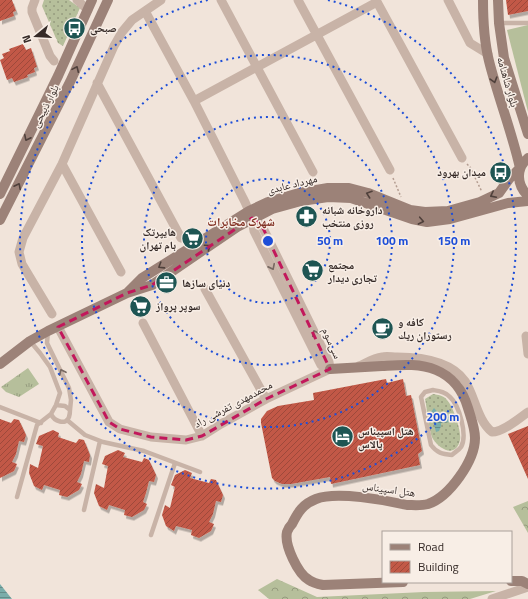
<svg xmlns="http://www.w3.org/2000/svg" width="528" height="599" viewBox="0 0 528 599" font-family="'Titillium Web','Noto Naskh Arabic',sans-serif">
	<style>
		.grass { fill: url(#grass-dots) }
		.forest { fill: url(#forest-crowns) }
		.park { fill: url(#park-tufts) }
		.pitch { fill: #b6bf9b }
		.water { fill: url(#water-rules) }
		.building { fill: url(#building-hatch); filter: url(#shadow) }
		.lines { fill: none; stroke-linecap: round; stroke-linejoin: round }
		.path { stroke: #b49d91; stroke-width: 1.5; stroke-dasharray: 2 2; stroke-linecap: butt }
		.lane { stroke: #c8b3a7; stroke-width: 4.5 }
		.street { stroke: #c8b3a7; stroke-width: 9 }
		.secondary { stroke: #9c8278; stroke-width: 10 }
		.oneway { stroke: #4f403b }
		.oneway2 { stroke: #776861 }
		.marked { fill: none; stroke: #c2185b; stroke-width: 3; stroke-dasharray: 8 5; stroke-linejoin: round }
		.ring { fill: none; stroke: #1d4ed8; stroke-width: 2; stroke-dasharray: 2 4 }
		.labels { text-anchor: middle; stroke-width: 3; stroke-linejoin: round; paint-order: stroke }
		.poi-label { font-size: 11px; font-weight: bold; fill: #352a27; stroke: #f8eee6; text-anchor: start }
		.street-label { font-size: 11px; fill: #352a27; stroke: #f8eee6 }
		.neighbourhood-label { font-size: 12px; font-weight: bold; fill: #813023; stroke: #f8eee6 }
		.centre { fill: #1d4ed8; stroke: #f8eee6; stroke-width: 2 }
		.ring-label { font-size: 12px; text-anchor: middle; font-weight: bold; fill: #1d4ed8; stroke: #f8eee6; stroke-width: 3; stroke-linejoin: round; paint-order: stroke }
	</style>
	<defs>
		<pattern id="grass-dots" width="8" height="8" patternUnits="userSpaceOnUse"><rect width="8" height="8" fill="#b6bf9b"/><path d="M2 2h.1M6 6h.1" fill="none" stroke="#959b7e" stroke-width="1.8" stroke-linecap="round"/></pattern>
		<pattern id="forest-crowns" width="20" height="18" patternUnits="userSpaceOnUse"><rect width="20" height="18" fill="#b6bf9b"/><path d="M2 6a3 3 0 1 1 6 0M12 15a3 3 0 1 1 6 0" fill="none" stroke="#959b7e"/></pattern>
		<pattern id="park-tufts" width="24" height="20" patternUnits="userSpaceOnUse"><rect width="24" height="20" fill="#b6bf9b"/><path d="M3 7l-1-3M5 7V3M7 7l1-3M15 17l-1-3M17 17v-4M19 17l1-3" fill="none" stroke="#959b7e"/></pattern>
		<pattern id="water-rules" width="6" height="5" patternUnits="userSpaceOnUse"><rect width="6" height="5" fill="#7aadaa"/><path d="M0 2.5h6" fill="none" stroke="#658d8a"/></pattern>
		<pattern id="building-hatch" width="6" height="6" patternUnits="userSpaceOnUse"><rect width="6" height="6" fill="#c25947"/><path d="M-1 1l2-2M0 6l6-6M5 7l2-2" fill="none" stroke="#9e4a3b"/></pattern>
		<filter id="shadow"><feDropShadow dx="2" dy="3.5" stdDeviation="0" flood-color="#0004"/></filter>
	</defs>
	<rect width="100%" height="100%" fill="#f1e4da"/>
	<path class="grass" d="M44 0H69L80 8 63 46 58 43 42 6Z
		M433 394C438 395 443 395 447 400 453 406 462 432 460 440 456 458 440 450 433 439 429 432 427 408 425 399Z"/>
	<path class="forest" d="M528 501V533L513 507Z
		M277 579 317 597 424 592 496 591 470 599H269L258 590Z"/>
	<path class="park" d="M28 368 39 384 19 397 6 392 1 387Z"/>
	<path class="pitch" d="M528 25V112L507 30Z"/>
	<path class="water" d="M434 408 442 417 448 415 450 422 441 423V426L439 431 436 432 431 412Z
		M0 584 12 599H0Z"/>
	<path class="building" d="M0 0H12L16 11 13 12 14 16 0 21Z
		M506 0H528V11L508 15Z
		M23 44 26 50 31 48 37 67 34 68 35 72 27 75 28 77 14 82 12 78 7 80 0 60 4 58 2 54 10 51 9 49Z
		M386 379 387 383 403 379 406 396 411 395 422 451 418 454 420 465 331 484 330 477 291 484H282L275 481 272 478 261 423V419L267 411 278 406 314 400 313 393Z
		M0 419 11 423 14 419 19 420 26 435 24 442 19 441 16 454 12 462 17 464 14 471 0 478Z
		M528 426V479L508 434Z
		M53 430 59 433 58 437 76 443 79 439 84 440 90 455 89 462 84 461 81 474 77 482 82 484 79 490 67 497 59 495 60 490 44 485 42 490 34 486 29 473 30 464 38 468 43 446 36 444 39 436Z
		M118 450 125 453 123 457 142 462 144 458 149 460 156 475 154 482 149 481 146 493 143 502 147 504 144 510 132 517 124 515 125 510 109 505 107 510 99 506 94 493 96 484 104 488 108 466 102 464 105 456Z
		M185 470 192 473 190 478 209 483 211 479 216 480 223 495 221 502 216 501 213 514 209 522 214 524 211 531 199 538 191 535 192 530 176 526 174 531 166 526 162 515 165 505 170 508 175 487 171 485 175 475Z"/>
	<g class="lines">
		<path class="path" d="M467 164 470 167 482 192
			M393 178 401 197"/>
		<path class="lane" d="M500 23H528
			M48 331 47 343 69 388 71 400 70 410
			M30 341 40 353 50 367 60 393 56 405 51 414C54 421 66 426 69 417 70 414 70 412 70 410L65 406 56 405
			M433 390C439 391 446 392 450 397 459 405 468 435 461 447 459 450 455 452 452 455 442 454 437 453 431 445L421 397 425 392Z
			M0 407 41 423
			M67 420 85 435 103 442 144 451 200 472
			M17 497 37 425 51 414
			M84 510 100 441
			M151 535 175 463"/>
		<path class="street" d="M35 0 32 8V12L50 56 54 61
			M77 0 88 10
			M221 0 313 172
			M298 0 390 170
			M376 0 462 158
			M448 0 470 43 488 54
			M145 11 194 101 245 202 252 218 254 231 321 365 330 369
			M97 83 181 238
			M194 101 377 2
			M62 164 121 272
			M252 218 262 226 329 362 330 369
			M205 289 266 399
			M52 314 22 264 19 252 23 238 62 164 114 46 122 32 132 20 161 0
			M143 323 202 436
			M58 327 109 422 120 429 151 437 186 440 202 436 221 424 266 399 330 369
			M526 336 528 354
			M359 366C366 363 374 358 382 357 386 356 392 357 397 357 420 357 450 360 465 381 475 396 477 420 492 432 503 432 520 418 528 412
			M492 599 528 587"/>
		<path class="secondary" d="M498 0 499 23 504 58 528 134
			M528 158C515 169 517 185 528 196
			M0 194 58 76 92 0
			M0 220 70 82 108 0
			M127 293 142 278 249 211 268 202 299 193 328 188H349L368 193 410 210 425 212 448 211 480 202 499 193 509 179 520 168C512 132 498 97 489 61 484 41 483 20 483 0
			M0 364 30 341 48 331 127 293 152 285 237 227 272 209 301 201 328 197 351 198 412 219 427 222 450 219 508 203 528 201
			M330 369C347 368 364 367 382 366 400 365 419 363 436 370 453 377 463 391 468 408 471 418 475 428 475 438 475 461 449 497 428 504 421 506 413 505 407 505 386 500 336 491 316 499 303 504 298 512 292 524 290 526 288 529 287 532 284 545 298 574 309 580 313 583 318 584 323 585L403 582
			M511 581H522L528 584"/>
	</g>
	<defs><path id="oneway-chevron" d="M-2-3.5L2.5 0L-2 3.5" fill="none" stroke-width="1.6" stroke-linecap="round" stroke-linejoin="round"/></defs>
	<g class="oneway">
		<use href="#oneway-chevron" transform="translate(76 69) rotate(-66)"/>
		<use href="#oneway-chevron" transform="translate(494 80) rotate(74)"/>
		<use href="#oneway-chevron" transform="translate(27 138) rotate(116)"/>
		<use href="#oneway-chevron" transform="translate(18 186) rotate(-63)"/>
		<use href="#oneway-chevron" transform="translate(369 194) rotate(-161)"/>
		<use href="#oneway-chevron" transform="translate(493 195) rotate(153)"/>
		<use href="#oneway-chevron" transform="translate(421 221) rotate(11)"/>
		<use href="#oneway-chevron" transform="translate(208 247) rotate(-35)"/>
		<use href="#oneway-chevron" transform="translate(161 266) rotate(148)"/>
	</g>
	<g class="oneway2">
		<use href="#oneway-chevron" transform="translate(272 267) rotate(64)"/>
		<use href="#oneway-chevron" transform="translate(315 333) rotate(-116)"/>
		<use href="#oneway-chevron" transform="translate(62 372) rotate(-115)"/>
	</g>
	<path class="marked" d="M252 218 262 226 330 369 266 399 202 436 186 440 151 437 120 429 109 422 58 327 127 293 152 285Z"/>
	<g class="ring">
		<circle cx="268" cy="241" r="62"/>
		<circle cx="268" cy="241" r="124"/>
		<circle cx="268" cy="241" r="186"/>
		<path d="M328 0A248 248 0 1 1 208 0"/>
	</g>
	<defs>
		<symbol id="bus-disc" viewBox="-11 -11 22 22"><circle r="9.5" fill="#1e5553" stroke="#f8eee6"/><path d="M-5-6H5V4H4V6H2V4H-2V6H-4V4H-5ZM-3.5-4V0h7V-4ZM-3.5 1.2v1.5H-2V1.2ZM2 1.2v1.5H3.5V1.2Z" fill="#fff"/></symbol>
		<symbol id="pharmacy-disc" viewBox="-11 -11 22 22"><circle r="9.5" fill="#1e5553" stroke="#f8eee6"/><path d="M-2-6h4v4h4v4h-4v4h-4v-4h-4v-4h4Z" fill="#fff"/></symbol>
		<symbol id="supermarket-disc" viewBox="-11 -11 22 22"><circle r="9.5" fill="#1e5553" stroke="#f8eee6"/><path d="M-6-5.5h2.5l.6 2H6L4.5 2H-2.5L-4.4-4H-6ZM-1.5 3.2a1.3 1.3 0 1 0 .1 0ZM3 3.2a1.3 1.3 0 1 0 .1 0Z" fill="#fff"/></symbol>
		<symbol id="office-disc" viewBox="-11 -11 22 22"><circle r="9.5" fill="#1e5553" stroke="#f8eee6"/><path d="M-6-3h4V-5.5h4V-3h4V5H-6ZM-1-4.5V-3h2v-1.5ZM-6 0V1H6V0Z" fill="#fff"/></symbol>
		<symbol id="cafe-disc" viewBox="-11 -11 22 22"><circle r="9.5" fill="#1e5553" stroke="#f8eee6"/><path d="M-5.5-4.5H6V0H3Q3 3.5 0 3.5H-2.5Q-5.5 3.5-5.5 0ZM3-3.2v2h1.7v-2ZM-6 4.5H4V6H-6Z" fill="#fff"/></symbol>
		<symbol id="hotel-disc" viewBox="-11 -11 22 22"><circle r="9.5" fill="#1e5553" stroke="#f8eee6"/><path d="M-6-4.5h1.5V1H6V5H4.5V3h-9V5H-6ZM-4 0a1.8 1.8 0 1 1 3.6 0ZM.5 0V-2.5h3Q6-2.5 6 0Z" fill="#fff"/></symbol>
	</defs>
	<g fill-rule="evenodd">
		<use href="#bus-disc" x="62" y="16" width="25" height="25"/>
		<use href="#bus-disc" x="488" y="160" width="25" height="25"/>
		<use href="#pharmacy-disc" x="294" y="204" width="25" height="25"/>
		<use href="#supermarket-disc" x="180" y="226" width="25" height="25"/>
		<use href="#supermarket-disc" x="300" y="258" width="25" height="25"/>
		<use href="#office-disc" x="154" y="270" width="25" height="25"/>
		<use href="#supermarket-disc" x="128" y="294" width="25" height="25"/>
		<use href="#cafe-disc" x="370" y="316" width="25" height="25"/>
		<use href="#hotel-disc" x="330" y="424" width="25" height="25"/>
	</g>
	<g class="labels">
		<g class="poi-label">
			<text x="90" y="32">صبحی</text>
			<text x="486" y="176" text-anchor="end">میدان بهرود</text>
			<text x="322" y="214">داروخانه شبانه<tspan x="322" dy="13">روزی منتخب</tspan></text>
			<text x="176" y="236" text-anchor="end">هایپرتک<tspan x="176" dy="13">بام تهران</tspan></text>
			<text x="328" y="269">مجتمع<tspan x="328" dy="13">تجاری دیدار</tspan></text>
			<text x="182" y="287">دنیای سازها</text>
			<text x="156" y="310">سوپر پرواز</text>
			<text x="398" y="326">كافه و<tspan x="398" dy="13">رستوران ريك</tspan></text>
			<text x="358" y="435">هتل اسپیناس<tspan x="358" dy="13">پالاس</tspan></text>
		</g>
		<g class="street-label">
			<text transform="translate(508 82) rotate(74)" y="4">بلوار شاهنامه</text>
			<text transform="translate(45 106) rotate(-63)" y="4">بلوار ذبیحی</text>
			<text transform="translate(292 184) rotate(-14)" y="4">مهرداد عابدی</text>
			<text transform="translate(332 343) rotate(66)" y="4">سی‌سوم</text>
			<text transform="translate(233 404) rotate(-28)" y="4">محمدمهدی تفرشی راد</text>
			<text transform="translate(389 489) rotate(8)" y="4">هتل اسپیناس</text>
		</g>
		<g class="neighbourhood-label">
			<text x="241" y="226">شهرک مخابرات</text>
		</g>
	</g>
	<circle cx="268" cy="241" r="6" class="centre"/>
	<g class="ring-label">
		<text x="330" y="245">50 m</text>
		<text x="392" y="245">100 m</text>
		<text x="454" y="245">150 m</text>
		<text x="443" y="421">200 m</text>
	</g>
	<rect x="382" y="531" width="130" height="52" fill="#f8eee6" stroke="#aaa09a"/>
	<rect x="390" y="544" width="20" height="6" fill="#9c8278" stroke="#aaa09a"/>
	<text x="418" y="551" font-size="12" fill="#352a27">Road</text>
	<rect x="390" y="561" width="20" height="12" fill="url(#building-hatch)" stroke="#aaa09a"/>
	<text x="418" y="571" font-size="12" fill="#352a27">Building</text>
	<g transform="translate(36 36) rotate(252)" stroke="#f8eee6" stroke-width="3" paint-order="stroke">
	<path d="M0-3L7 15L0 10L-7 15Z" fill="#352a27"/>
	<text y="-6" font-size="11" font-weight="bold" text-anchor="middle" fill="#352a27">N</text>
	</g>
</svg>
